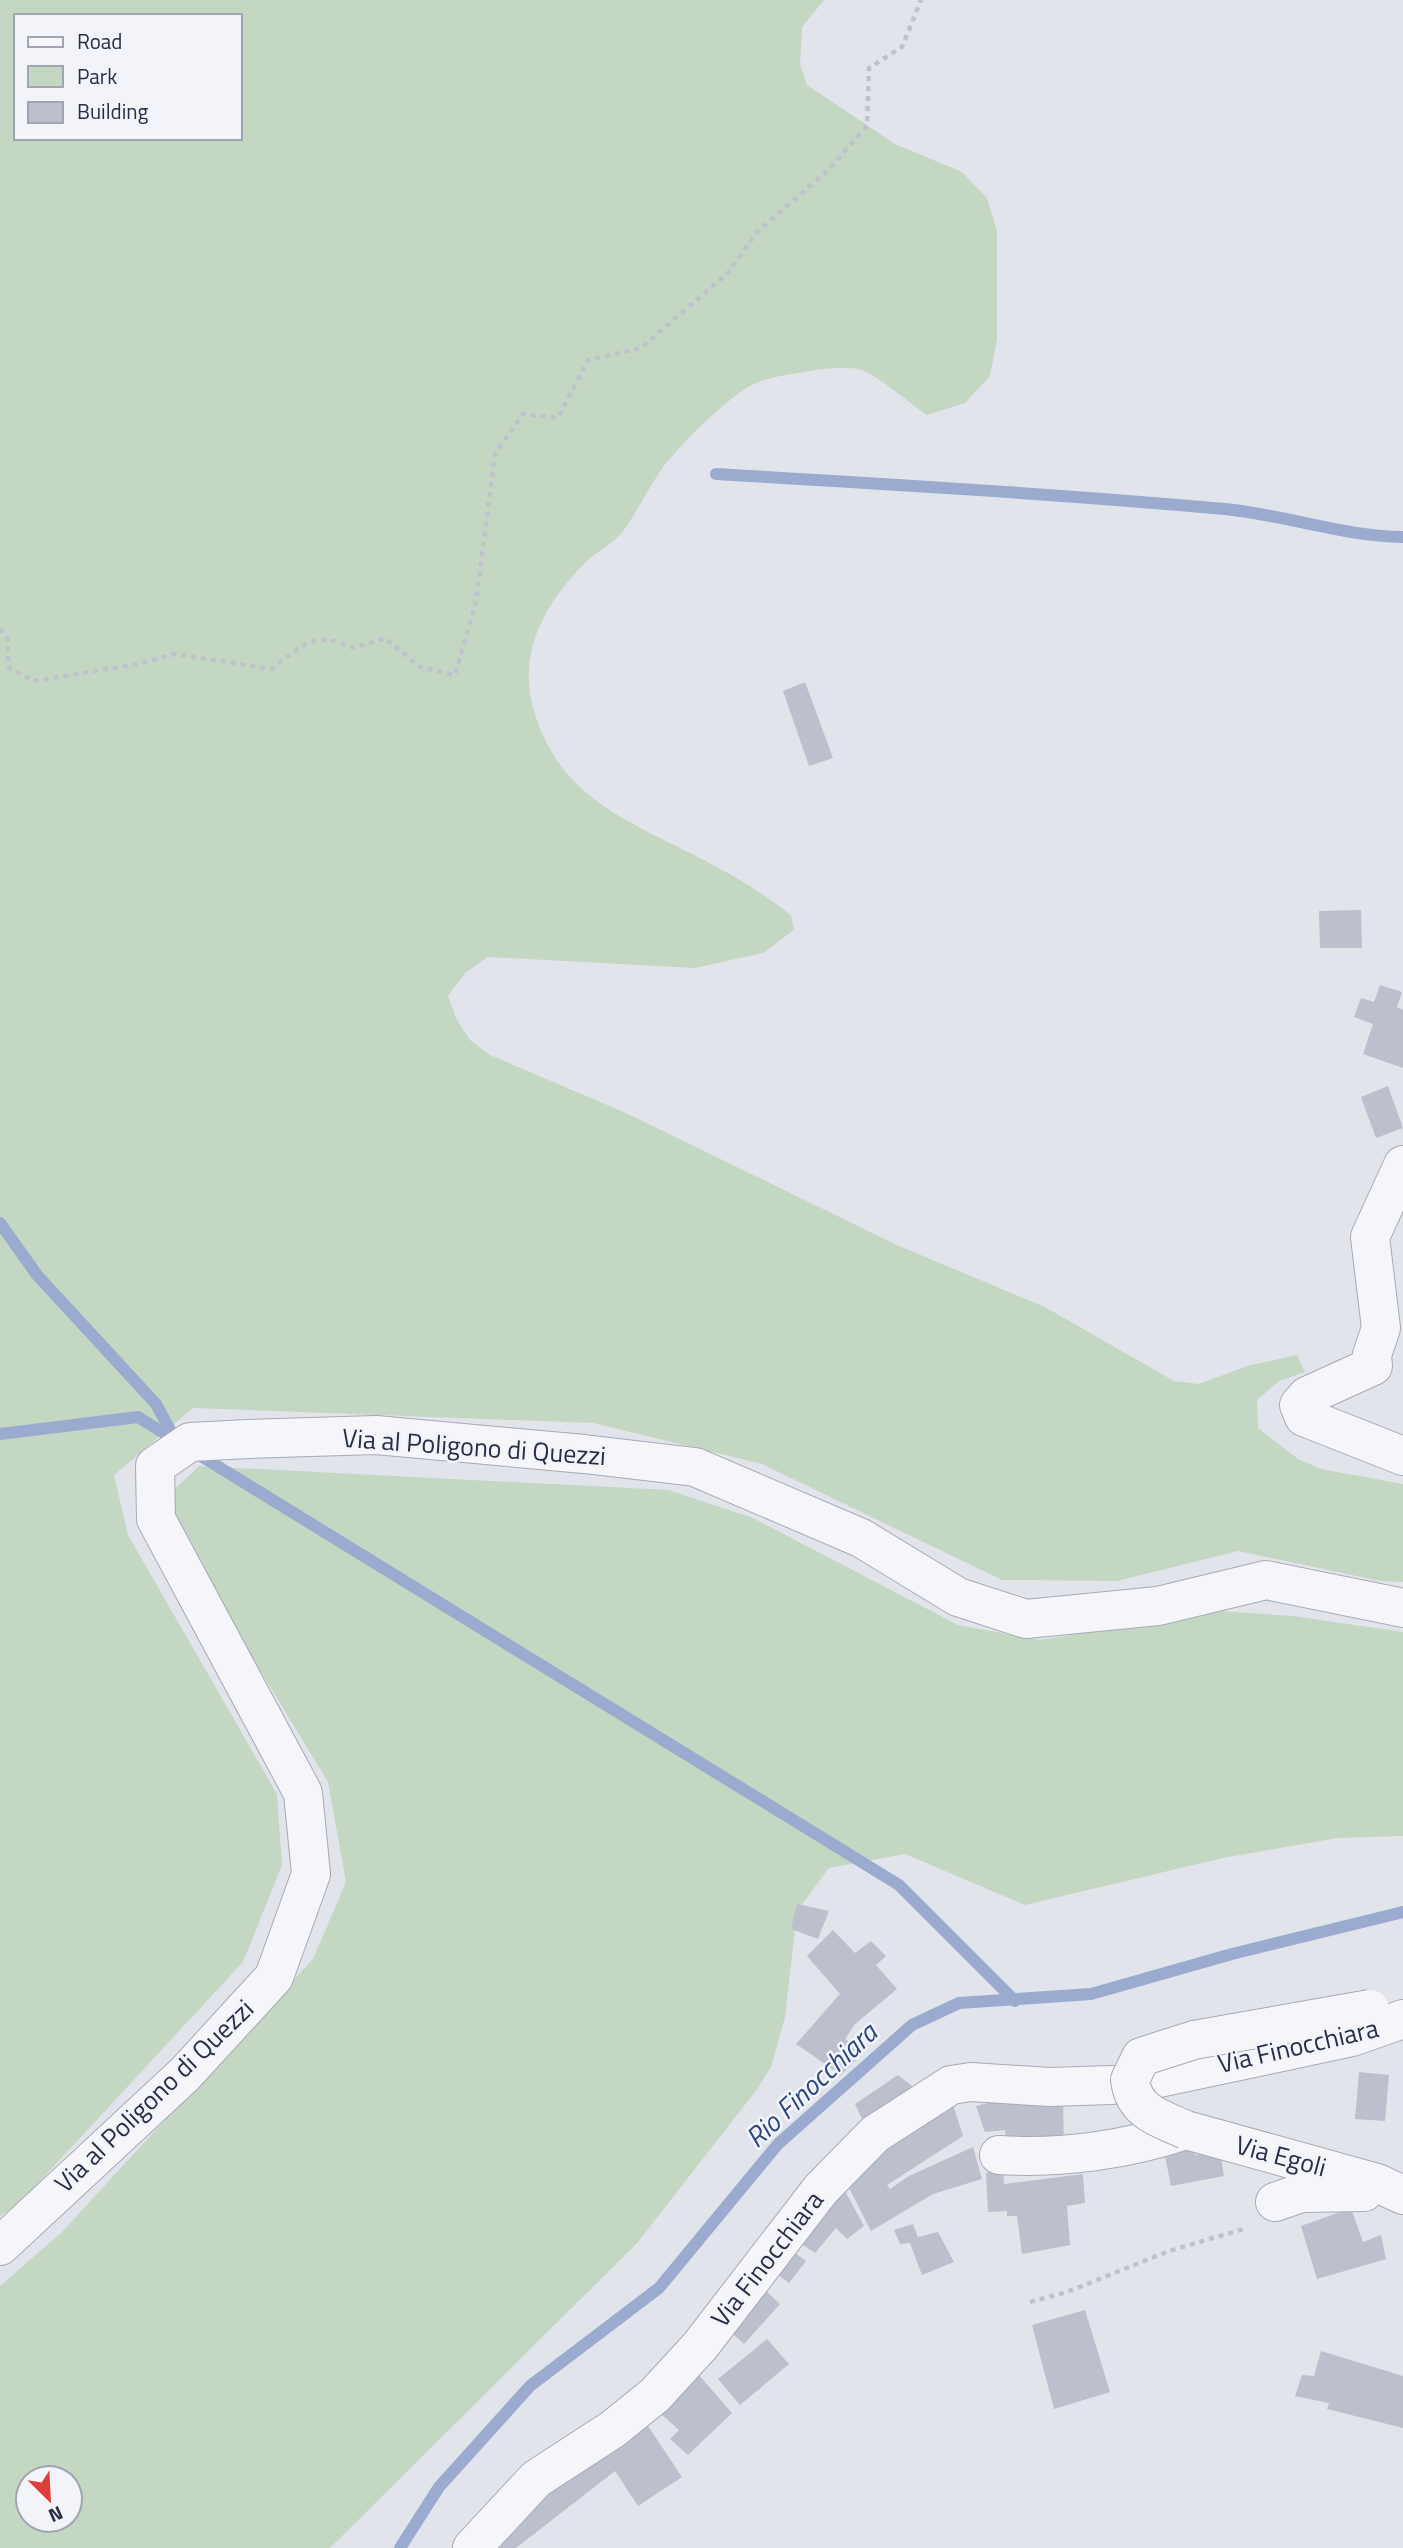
<svg xmlns="http://www.w3.org/2000/svg" width="1403" height="2548" viewBox="0 0 1403 2548" font-family="'Titillium Web',sans-serif">
	<style>
		.green { fill: #c4d7c2; fill-rule: evenodd }
		.lines { fill: none; stroke-linecap: round; stroke-linejoin: round }
		.stream { stroke: #9aabcf; stroke-width: 12 }
		.building { fill: #bcbfcc }
		.minor-casing { stroke: #a6aab7; stroke-width: 40 }
		.path { stroke: #c0c2cb; stroke-width: 4.5; stroke-dasharray: 5 5; stroke-linecap: butt }
		.minor { stroke: #f6f6fa; stroke-width: 38 }
		.minor-bridge-casing { stroke: #a6aab7; stroke-width: 40; stroke-linecap: butt }
		.minor-bridge { stroke: #f6f6fa; stroke-width: 38 }
		.labels { text-anchor: middle; stroke-width: 5; stroke-linejoin: round; paint-order: stroke }
		.street-label { font-size: 26px; fill: #282e46; stroke: #f2f4f9 }
		.water-label { font-size: 28px; font-style: italic; fill: #2e457e; stroke: #f2f4f9 }
	</style>
	<rect width="100%" height="100%" fill="#e2e4ec"/>
	<path class="green" d="M0 0H824L802 27 800 64 807 85 895 144 962 172 987 198 997 231V339L990 376 965 403 927 415C912 405 877 375 862 370 845 365 821 369 804 372 786 375 763 378 748 387 720 405 684 441 663 467 649 487 638 510 624 530 614 544 595 552 584 564 527 622 510 682 553 754 585 808 649 831 702 859 733 875 763 893 791 915L794 930 763 953 695 968 488 957 465 973 448 996 457 1020 470 1040 490 1055 626 1113 899 1246 1045 1307 1174 1381 1199 1384 1247 1366 1297 1355 1305 1372 1279 1381 1257 1400 1258 1428 1298 1459 1321 1469 1403 1484V1582L1380 1581 1238 1551 1117 1581 1002 1580 762 1464 593 1423 193 1408 114 1475 128 1535 277 1794 282 1865 243 1962 17 2206 0 2216ZM16 16H240V138H16Z
		M199 1466 669 1490 753 1518 958 1625 1039 1640 1222 1611 1293 1616 1403 1632V1836L1337 1838 1223 1858 1025 1905 905 1854 829 1868 797 1911 785 2017 771 2067 758 2088 638 2242 330 2548H0V2286L62 2232 313 1959 346 1882 328 1782 170 1522 174 1490ZM28 2478H70V2520H28Z"/>
	<g class="lines">
		<path class="stream" d="M716 474C886 484 1055 494 1225 509 1285 515 1342 536 1403 537
			M0 1223 37 1275 156 1404 175 1439
			M0 1434 138 1417 180 1443
			M196 1453 899 1885 1015 2001
			M400 2548 439 2487 530 2386 659 2288 778 2144 912 2025 959 2003 1091 1994 1232 1954 1403 1912"/>
	</g>
	<path class="building" d="M805 682 833 758 809 766 783 691Z
		M1361 910 1362 948H1320L1319 911Z
		M1380 985 1402 992 1397 1007 1403 1010V1068L1363 1054 1373 1024 1354 1017 1361 998 1374 1002Z
		M1388 1086 1403 1128 1376 1138 1361 1097Z
		M797 1904 829 1911 818 1939 791 1929Z
		M833 1930 855 1953 871 1941 886 1956 876 1965 897 1989 855 2024 845 2039 865 2051 841 2075 796 2044 840 1994 807 1956Z
		M1359 2072 1389 2075 1385 2121 1355 2119Z
		M898 2075 922 2094 867 2129 855 2104Z
		M1004 2099 1063 2101 1064 2148H1007L1005 2130 985 2132 976 2106Z
		M953 2105 963 2136 887 2185 890 2189 909 2176 973 2147 982 2179 933 2194 871 2231 848 2186 873 2165 868 2158Z
		M1193 2145 1195 2155 1220 2151 1224 2176 1171 2186 1164 2151Z
		M1003 2170 1004 2184 1083 2174 1085 2203 1067 2206 1070 2245 1022 2254 1017 2216H1007V2211L988 2212 986 2173Z
		M839 2180 864 2226 847 2239 836 2228 815 2253 789 2236Z
		M1351 2208 1363 2242 1381 2235 1386 2259 1317 2279 1301 2226Z
		M913 2224 918 2237 938 2232 954 2262 922 2275 910 2243 900 2244 894 2230Z
		M787 2247 806 2261 789 2283 770 2269Z
		M762 2287 780 2304 744 2344 727 2329Z
		M1085 2310 1110 2392 1054 2409 1032 2325Z
		M767 2339 789 2364 740 2405 718 2379Z
		M1321 2351 1403 2376V2428L1327 2409 1329 2403 1295 2396 1302 2375 1314 2376Z
		M698 2374 732 2413 688 2455 670 2439 679 2430 661 2414Z
		M646 2423 682 2477 638 2506 615 2471 516 2548H476L504 2520Z"/>
	<g class="lines">
		<defs>
			<path id="minor" d="M1403 1165 1370 1237 1381 1328 1372 1355 1373 1366 1307 1396 1299 1405 1304 1417 1403 1456
				M1150 2080 1352 2037 1403 2019
				M999 2155C1061 2159 1127 2150 1186 2130L1377 2183 1403 2195
				M1275 2202 1301 2193 1364 2192
				M0 2246 185 2074 274 1977 311 1874 303 1793 156 1519 155 1466 190 1442 248 1439 376 1435 584 1454 695 1467 861 1538 958 1597 1026 1619 1158 1606 1266 1580 1403 1608
				M472 2548 536 2479 613 2429 655 2395 700 2346 821 2189 875 2134 951 2085 971 2082 1050 2087 1112 2085"/>
		</defs>
		<use href="#minor" class="minor-casing"/>
		<path class="path" d="M0 629 7 636 9 668 34 681 133 665 175 654 272 669C304 644 313 630 354 648L385 638 420 667 455 675 476 602 495 454 523 414 558 418 588 360 641 348 729 272 756 233 827 171 867 126 869 68 902 47 921 0
			M1030 2302 1067 2292 1169 2251 1247 2228"/>
		<use href="#minor" class="minor"/>
		<defs>
			<path id="minor-bridge" d="M1186 2130C1159 2118 1134 2112 1130 2080L1141 2057 1194 2040 1370 2009"/>
		</defs>
		<use href="#minor-bridge" class="minor-bridge-casing"/>
		<use href="#minor-bridge" class="minor-bridge"/>
	</g>
	<g class="labels">
		<g class="street-label">
			<text transform="translate(474 1447) rotate(4)" y="9">Via al Poligono di Quezzi</text>
			<text transform="translate(1298 2046) rotate(-13)" y="9">Via Finocchiara</text>
			<text transform="translate(154 2096) rotate(-44)" y="9">Via al Poligono di Quezzi</text>
			<text transform="translate(1281 2156) rotate(15)" y="9">Via Egoli</text>
			<text transform="translate(767 2259) rotate(-52)" y="9">Via Finocchiara</text>
		</g>
		<g class="water-label">
			<text transform="translate(811 2085) rotate(-43)" y="10">Rio Finocchiara</text>
		</g>
	</g>
	<rect x="14" y="14" width="228" height="126" fill="#f2f4f9" stroke="#a1a5b1" stroke-width="2"/>
	<rect x="28" y="37" width="35" height="10" fill="#f6f6fa" stroke="#a1a5b1" stroke-width="2"/>
	<text x="77" y="49" font-size="21" fill="#282e46">Road</text>
	<rect x="28" y="66" width="35" height="21" fill="#c4d7c2" stroke="#a1a5b1" stroke-width="2"/>
	<text x="77" y="84" font-size="21" fill="#282e46">Park</text>
	<rect x="28" y="102" width="35" height="21" fill="#bcbfcc" stroke="#a1a5b1" stroke-width="2"/>
	<text x="77" y="119" font-size="21" fill="#282e46">Building</text>
	<g transform="translate(49 2499) rotate(156)"><circle r="33" fill="#f2f4f9" stroke="#a1a5b1" stroke-width="2"/>
	<path d="M0-5L12 26L0 18L-12 26Z" fill="#dc3e3c"/>
	<text y="-10" font-size="19" font-weight="bold" text-anchor="middle" fill="#282e46">N</text>
	</g>
</svg>
